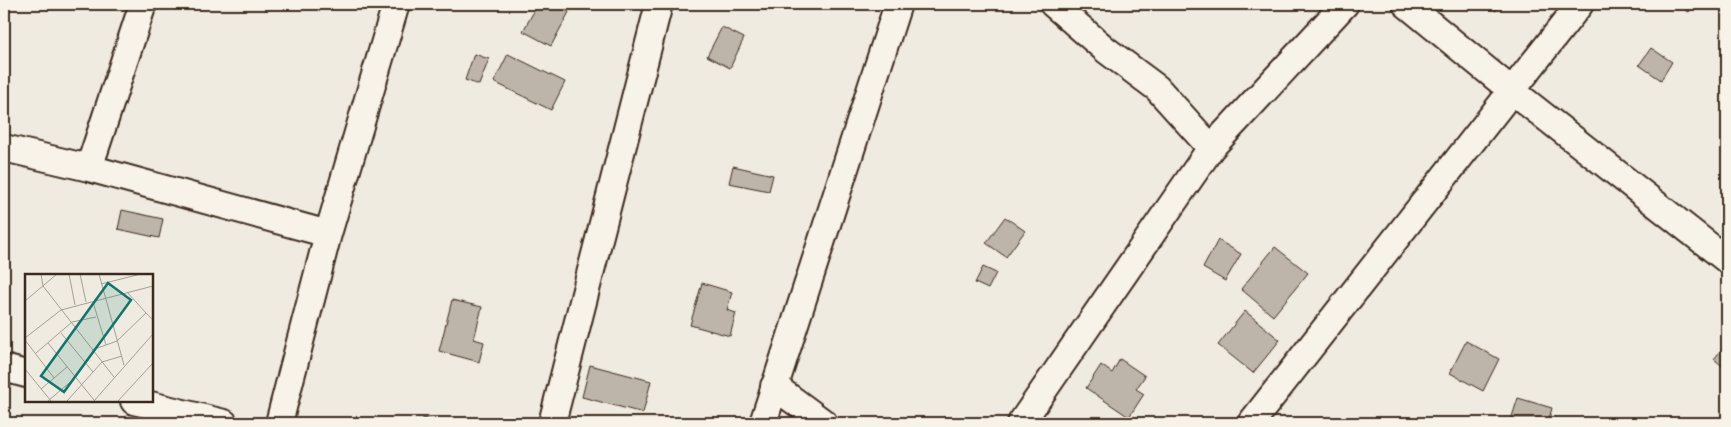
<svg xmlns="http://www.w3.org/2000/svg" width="1731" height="427" viewBox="0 0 1731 427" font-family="Kalam,sans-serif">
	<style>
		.building { fill: #bdb5aa; stroke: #3b2a1e }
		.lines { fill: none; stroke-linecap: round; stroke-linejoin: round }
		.street-casing { stroke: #3b2a1e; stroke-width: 30 }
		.street { stroke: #f7f3e8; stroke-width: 26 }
		.inset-road { fill: none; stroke: #a79e92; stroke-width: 1 }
		.view { fill: #0f766e; fill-opacity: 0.15; stroke: #0f766e; stroke-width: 2.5 }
		.inset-edge { fill: none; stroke: #3b2a1e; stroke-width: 2.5 }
	</style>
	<rect width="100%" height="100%" fill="#efebe0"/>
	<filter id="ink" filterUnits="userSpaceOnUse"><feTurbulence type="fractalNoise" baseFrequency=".02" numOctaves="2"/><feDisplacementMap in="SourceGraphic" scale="10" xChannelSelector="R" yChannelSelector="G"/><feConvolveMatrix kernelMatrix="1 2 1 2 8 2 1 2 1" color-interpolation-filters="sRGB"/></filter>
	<g filter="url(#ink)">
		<path class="building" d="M538 4H555L569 12 551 46 523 31Z
			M1488 4H1502L1496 11Z
			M1674 4H1691L1693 5 1689 12Z
			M722 27 744 38 730 68 707 56Z
			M1651 48 1672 62 1661 80 1639 65Z
			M474 54 489 59 479 85 465 80Z
			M508 54 565 82 551 110 494 82Z
			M733 166 773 175 769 191 729 183Z
			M122 210 163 219 159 238 118 229Z
			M1005 217 1025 231 1006 257 986 243Z
			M1218 240 1241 254 1225 281 1203 268Z
			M1275 247 1308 273 1273 316 1241 289Z
			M983 267 996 273 988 289 975 283Z
			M702 283 732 292 727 310 736 313 730 336 690 325Z
			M452 300 482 307 474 339 484 342 479 362 439 351Z
			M1245 311 1280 340 1253 373 1218 345Z
			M1466 341 1499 359 1483 391 1450 373Z
			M1727 343V370L1714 359Z
			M1120 359 1145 376 1136 389 1144 394 1129 417 1086 388 1101 365 1112 373Z
			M590 365 651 381 643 413 582 397Z
			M1518 398 1552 408 1548 423H1510Z
			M423 418 440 423H422Z"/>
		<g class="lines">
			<defs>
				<path id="street" d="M1053 4 1106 50 1157 88 1211 148
					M1406 4 1511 90 1727 260
					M4 148 89 168 328 234
					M89 168 143 4
					M4 368 26 374
					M774 386 824 423
					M134 401 224 423
					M279 423 328 234 396 4
					M552 423 659 4
					M763 423 898 4
					M1021 423 1211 148 1345 4
					M1251 423 1580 4"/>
			</defs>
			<use href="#street" class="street-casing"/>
			<use href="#street" class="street"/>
		</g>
	</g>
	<g transform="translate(25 274)">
		<rect width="128" height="128" fill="#efebe0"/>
		<path class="inset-road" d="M16 0 18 12 89 103M44 0 50 31M55 0 61 28M74 0 99 91M76 10 116 0M102 18 121 39M0 27 32 0M68 28 81 71M36 59 68 98M0 64 36 36 128 12M0 66 29 104M23 69 69 126M67 76 92 67 121 39 128 46M11 79 47 48 71 43M0 95 26 127M16 115 42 93M23 127 50 104M42 127 77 88 97 82M69 127 128 60M93 127 128 89"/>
		<path class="view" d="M83 9 106 26 39 118 16 102Z"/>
		<rect width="128" height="128" class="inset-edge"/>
	</g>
	<rect width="1731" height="427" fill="none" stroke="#f7f3e8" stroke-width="20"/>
	<rect x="10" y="10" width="1711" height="407" fill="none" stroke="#3b2a1e" stroke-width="2" filter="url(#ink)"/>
</svg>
